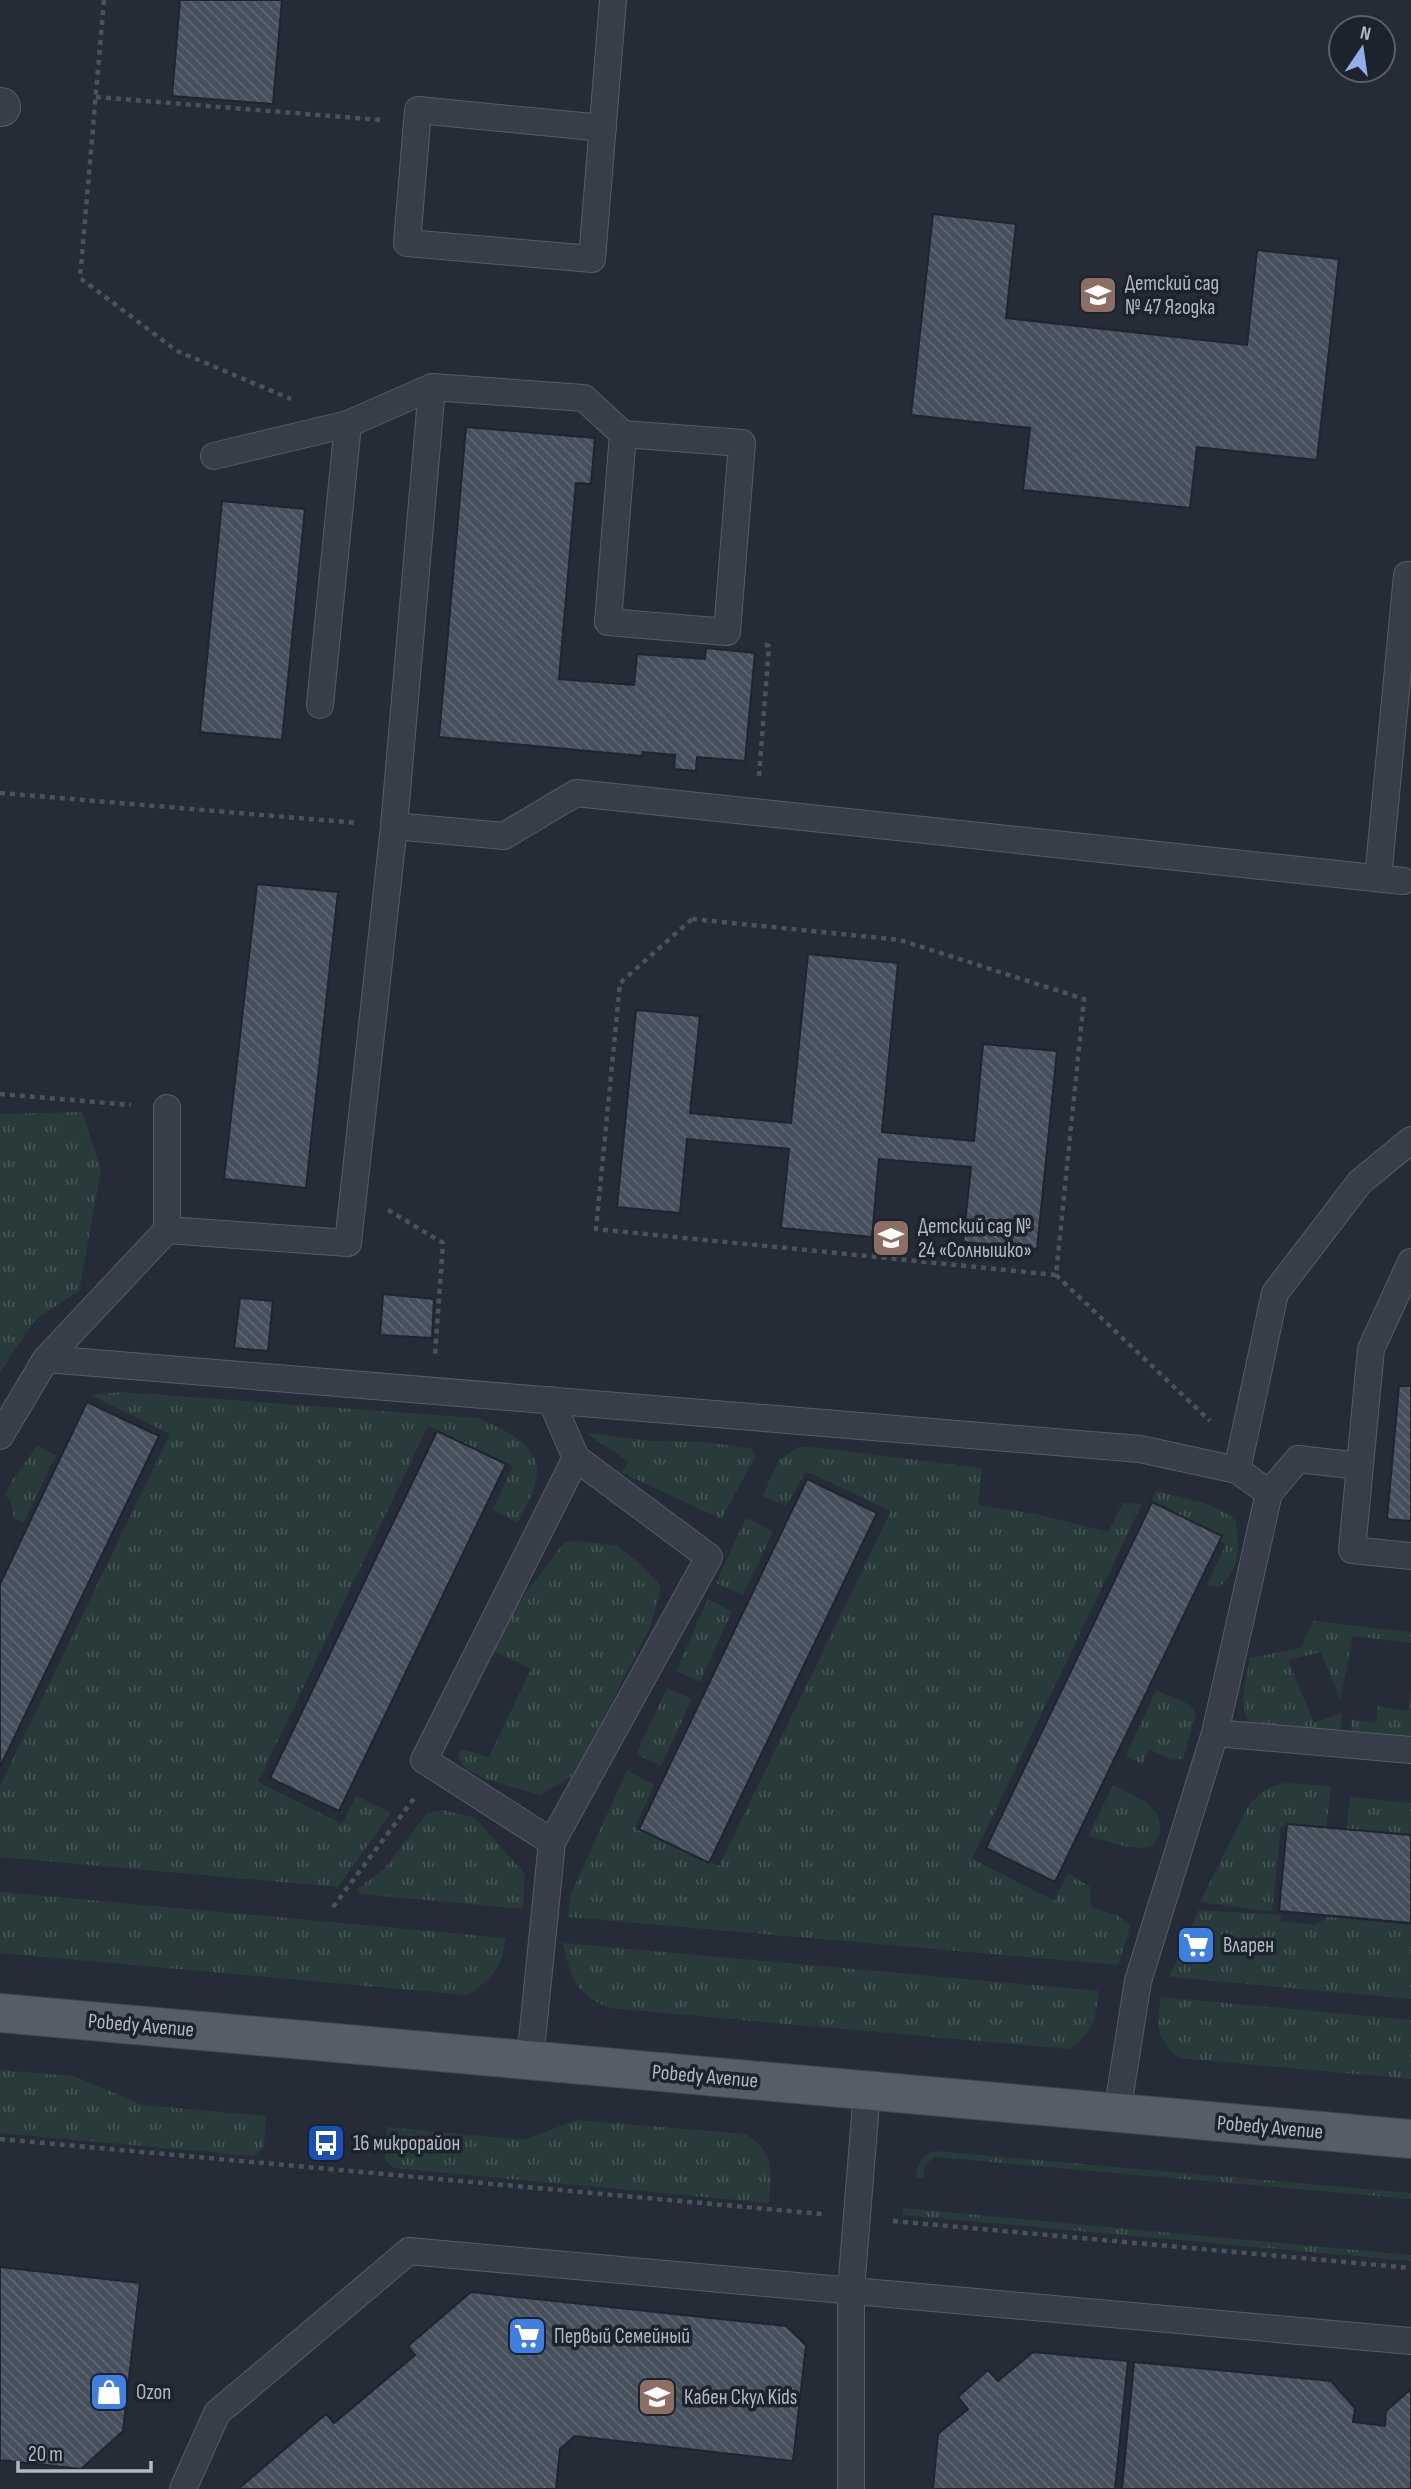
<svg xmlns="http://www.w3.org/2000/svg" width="1411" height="2489" viewBox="0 0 1411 2489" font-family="'Sofia Sans Condensed',sans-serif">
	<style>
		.grass { fill: url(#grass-tufts) }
		.building { fill: url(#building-back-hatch); stroke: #1f252f; stroke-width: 2 }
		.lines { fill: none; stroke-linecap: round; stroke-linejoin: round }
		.lane-casing { stroke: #565c67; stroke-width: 28 }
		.street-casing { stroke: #565c67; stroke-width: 40 }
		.primary-casing { stroke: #414752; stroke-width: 40 }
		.path { stroke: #465558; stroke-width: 4.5; stroke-dasharray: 5 5; stroke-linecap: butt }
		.lane { stroke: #383e49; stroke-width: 26 }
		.street { stroke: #383e49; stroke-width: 38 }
		.primary { stroke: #565d69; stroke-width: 38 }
		.labels { text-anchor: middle; stroke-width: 7; stroke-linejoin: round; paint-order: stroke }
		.poi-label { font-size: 21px; fill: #b3b9c4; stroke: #1d232d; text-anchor: start }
		.street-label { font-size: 21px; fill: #b3b9c4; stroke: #1d232d }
	</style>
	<defs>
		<pattern id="grass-tufts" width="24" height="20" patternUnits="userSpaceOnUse" patternTransform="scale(1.75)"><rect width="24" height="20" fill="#293a3b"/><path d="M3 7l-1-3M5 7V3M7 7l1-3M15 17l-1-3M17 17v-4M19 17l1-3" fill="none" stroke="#465456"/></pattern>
		<pattern id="building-back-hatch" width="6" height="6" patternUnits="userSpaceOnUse" patternTransform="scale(1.75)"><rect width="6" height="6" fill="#464f5c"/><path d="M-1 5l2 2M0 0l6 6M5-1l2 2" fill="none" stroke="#5e6672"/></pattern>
	</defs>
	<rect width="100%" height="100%" fill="#252c38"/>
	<path class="grass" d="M82 1112 101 1170 79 1291 36 1319 0 1372V1114Z
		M121 1392 477 1418C499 1427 537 1442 537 1471 537 1489 525 1507 518 1523L493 1510 513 1466 428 1426 258 1782 342 1824 356 1796 391 1813 338 1887 0 1857V1786L170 1434 91 1395Z
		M586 1433 652 1441 701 1442 751 1448 756 1456 721 1519 621 1472 629 1462Z
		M37 1446 56 1455 24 1522 14 1518 10 1500 5 1495 11 1482Z
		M798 1447 822 1448 982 1468 978 1505 1036 1514 1108 1532 1123 1503 1142 1504 972 1859 1055 1901 1068 1873 1090 1887 1091 1907 1118 1916 1130 1926 1118 1965 568 1917 571 1894 627 1770 654 1785 635 1827 719 1866 891 1511 806 1471 786 1506 763 1496 778 1461Z
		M1156 1491C1182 1498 1215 1502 1235 1520 1240 1543 1240 1572 1219 1587L1207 1585 1226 1544 1149 1507Z
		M746 1518 773 1531 743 1595 716 1583Z
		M571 1541 616 1545 638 1562 661 1586 651 1625 574 1775 540 1795 486 1779 465 1769 458 1755 462 1749 489 1757 531 1669 495 1652 491 1645 506 1619 563 1544Z
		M708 1599 732 1611 700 1682 676 1671Z
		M1313 1621 1411 1632V1643L1353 1636 1340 1700 1321 1652 1288 1660 1314 1723 1342 1713 1339 1743 1249 1723C1238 1705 1247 1679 1250 1658L1301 1648Z
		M667 1688 692 1699 661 1766 636 1754Z
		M1156 1690 1190 1705 1196 1713 1183 1759 1172 1760 1149 1750 1142 1764 1126 1756Z
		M1411 1692V1743L1350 1744 1352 1719 1376 1723 1378 1706 1408 1711Z
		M1286 1783 1331 1786 1326 1829 1281 1826 1272 1912 1200 1902 1250 1803 1268 1788Z
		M1113 1785C1139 1799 1174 1809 1154 1845 1135 1853 1108 1841 1088 1836Z
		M1350 1797 1411 1803V1839L1346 1833Z
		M443 1810 475 1818 525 1874 523 1909 359 1894 357 1889 384 1869 427 1813Z
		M0 1892 506 1938C501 1969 493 1978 467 1995L0 1953Z
		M1199 1910 1281 1915 1280 1921 1315 1925 1328 1917 1411 1925V1999L1169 1977Z
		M563 1943 1099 1991C1094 2021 1096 2032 1068 2049L609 2008C573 1991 572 1980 563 1943Z
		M1161 1997 1411 2020V2079L1179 2058C1154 2037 1158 2027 1161 1997Z
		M0 2070 74 2076 142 2105 266 2116 264 2147 254 2156 0 2133Z
		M577 2120 746 2134C776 2155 771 2170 769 2203L393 2168 385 2159 387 2127 524 2140Z
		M934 2151 1411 2193V2199L935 2157C925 2163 924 2167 923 2178L916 2177C918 2163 920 2157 934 2151Z
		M903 2208 1411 2255V2261L903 2215Z"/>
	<path class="building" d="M180 0H282L273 104 172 96Z
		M933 214 1016 224 1006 318 1247 345 1257 250 1339 259 1317 460 1197 447 1190 508 1023 490 1030 428 911 415Z
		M466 427 595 438 591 484 576 483 559 679 634 685 637 654 705 659 706 648 755 653 745 761 697 757 696 771 674 769 675 755 643 752 642 756 439 737Z
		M222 501 305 509 282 740 200 732Z
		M257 884 338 892 306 1188 224 1179Z
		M808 954 898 963 882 1132 974 1141 983 1044 1057 1051 1037 1249 963 1242 971 1167 879 1159 872 1237 781 1228 789 1149 687 1139 680 1213 617 1207 636 1010 700 1016 690 1113 791 1123Z
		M383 1294 434 1299 432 1338 380 1335Z
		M240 1298 273 1301 268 1351 234 1348Z
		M1399 1386H1411V1521L1387 1519Z
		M87 1402 159 1436 0 1767V1584Z
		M437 1431 506 1464 339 1811 270 1778Z
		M807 1479 877 1513 709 1863 639 1829Z
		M1152 1502 1222 1536 1055 1882 986 1848Z
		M1287 1824 1411 1835V1923L1279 1911Z
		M0 2267 140 2283 123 2431 81 2469 0 2460Z
		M471 2292 786 2326 806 2345 793 2461 575 2436 560 2449 556 2489H238L326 2414 334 2423 415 2355 408 2346Z
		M1033 2352 1128 2361 1115 2489H933L938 2434 968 2409 958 2397 988 2370 998 2381Z
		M1134 2362 1331 2381 1355 2408 1353 2422 1385 2426 1386 2411 1411 2389V2489H1122Z"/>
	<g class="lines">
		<defs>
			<path id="lane" d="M603 128 418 110 407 243 592 259 613 0
				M214 456 348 424 432 387 584 398 623 434 742 443 727 632 608 622 623 434
				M320 705 348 424
				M394 826 432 387
				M1378 878 1407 575H1411
				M167 1230V1108
				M1411 1262 1371 1349 1352 1550 1411 1556
				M46 1359 1140 1449 1237 1470
				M551 1400 576 1458
				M0 1436 46 1359 167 1230 348 1243 394 826 504 836 576 793 1403 881
				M1269 1493 1298 1459 1360 1466
				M1215 1733 1411 1750
				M530 2060 552 1842 709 1557 576 1458 424 1760 552 1842
				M1117 2113 1138 1981 1215 1733 1269 1493 1237 1470 1275 1293 1360 1182 1411 1140
				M183 2489 217 2413 409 2251 1411 2341
				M851 2489V2290L867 2091"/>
			<path id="street" d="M0 107H1"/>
			<path id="primary" d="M0 2013 1411 2139"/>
		</defs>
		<use href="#lane" class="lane-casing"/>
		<use href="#street" class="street-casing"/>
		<use href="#primary" class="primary-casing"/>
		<path class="path" d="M104 0 80 278 177 351 291 399
			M96 97 381 120
			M759 776 769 646 761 643
			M0 793 358 823
			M692 919 900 940 1084 999 1056 1275 596 1229 620 983Z
			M0 1094 131 1105
			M388 1210 443 1243 435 1355
			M1056 1275 1210 1421
			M333 1907 415 1797
			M0 2139 822 2214
			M893 2221 1411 2268"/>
		<use href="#lane" class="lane"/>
		<use href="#street" class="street"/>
		<use href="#primary" class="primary"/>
	</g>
	<defs>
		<symbol id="school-square" viewBox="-11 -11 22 22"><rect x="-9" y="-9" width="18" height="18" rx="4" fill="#8d6e63" stroke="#1d232d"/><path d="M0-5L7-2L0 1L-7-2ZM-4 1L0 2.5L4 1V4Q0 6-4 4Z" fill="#fff"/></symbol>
		<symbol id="supermarket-square" viewBox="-11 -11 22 22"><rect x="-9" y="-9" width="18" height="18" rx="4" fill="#3f7fe0" stroke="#1d232d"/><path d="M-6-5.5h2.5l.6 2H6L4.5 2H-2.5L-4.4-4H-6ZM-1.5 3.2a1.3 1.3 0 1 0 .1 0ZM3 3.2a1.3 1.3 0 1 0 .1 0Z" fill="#fff"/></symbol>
		<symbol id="bus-square" viewBox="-11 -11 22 22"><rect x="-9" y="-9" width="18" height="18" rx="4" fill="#1a4fb4" stroke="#1d232d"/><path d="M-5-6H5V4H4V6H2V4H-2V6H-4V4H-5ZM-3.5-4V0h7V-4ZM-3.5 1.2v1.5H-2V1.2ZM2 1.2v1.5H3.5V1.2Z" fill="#fff"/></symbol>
		<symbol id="shop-square" viewBox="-11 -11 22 22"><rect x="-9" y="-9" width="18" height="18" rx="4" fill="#3f7fe0" stroke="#1d232d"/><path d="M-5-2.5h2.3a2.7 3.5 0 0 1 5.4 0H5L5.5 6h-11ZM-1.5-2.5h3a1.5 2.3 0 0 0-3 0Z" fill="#fff"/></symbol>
	</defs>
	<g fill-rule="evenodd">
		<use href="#school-square" x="1076" y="273" width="44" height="44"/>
		<use href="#school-square" x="869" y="1216" width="44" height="44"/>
		<use href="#supermarket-square" x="1174" y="1923" width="44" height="44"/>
		<use href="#bus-square" x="304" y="2121" width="44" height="44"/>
		<use href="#supermarket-square" x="505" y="2314" width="44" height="44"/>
		<use href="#shop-square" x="87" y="2370" width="44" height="44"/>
		<use href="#school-square" x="635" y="2375" width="44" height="44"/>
	</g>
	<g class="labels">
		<g class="poi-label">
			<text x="1125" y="290">Детский сад<tspan x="1125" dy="24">№ 47 Ягодка</tspan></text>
			<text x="918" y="1233">Детский сад №<tspan x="918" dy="24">24 «Солнышко»</tspan></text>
			<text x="1223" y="1952">Вларен</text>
			<text x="353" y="2150">16 микрорайон</text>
			<text x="554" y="2343">Первый Семейный</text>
			<text x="136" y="2399">Ozon</text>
			<text x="684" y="2404">Кабен Скул Kids</text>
		</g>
		<g class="street-label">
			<text transform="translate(141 2025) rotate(5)" y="7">Pobedy Avenue</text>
			<text transform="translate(705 2076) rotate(5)" y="7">Pobedy Avenue</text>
			<text transform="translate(1270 2127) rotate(5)" y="7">Pobedy Avenue</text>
		</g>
	</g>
	<g transform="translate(1362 49) rotate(13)"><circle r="33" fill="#1d232d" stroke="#595f69" stroke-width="2"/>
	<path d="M0-5L12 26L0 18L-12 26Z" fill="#91afec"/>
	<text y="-10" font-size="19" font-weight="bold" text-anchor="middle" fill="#b3b9c4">N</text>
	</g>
	<path d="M18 2461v10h133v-10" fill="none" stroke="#b3b9c4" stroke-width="3.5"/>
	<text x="28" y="2461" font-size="21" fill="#b3b9c4" stroke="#1d232d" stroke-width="5" paint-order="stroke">20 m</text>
</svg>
